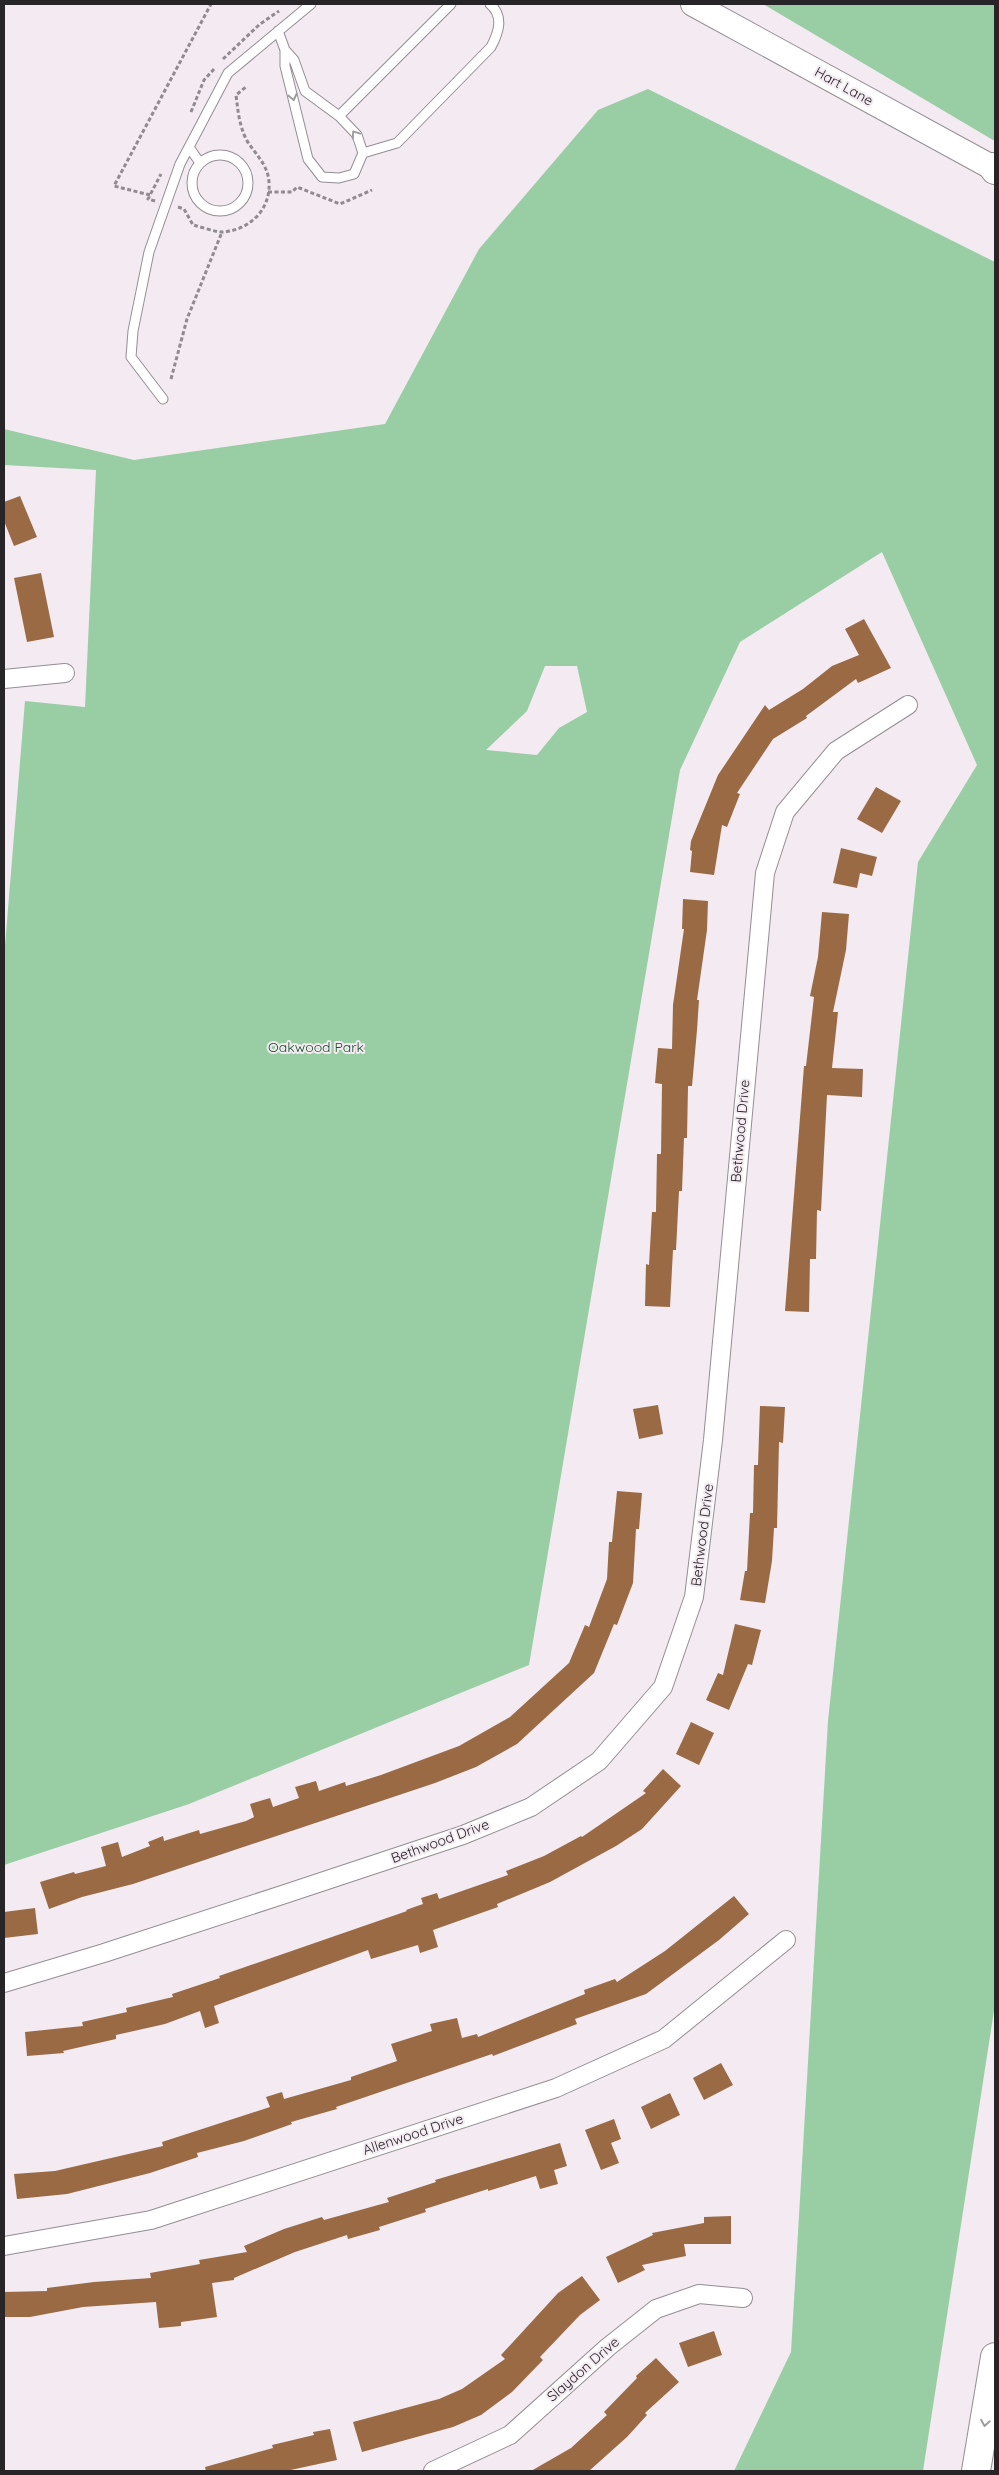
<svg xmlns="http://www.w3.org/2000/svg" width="999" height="2475" viewBox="0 0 999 2475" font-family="Quicksand,sans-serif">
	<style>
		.green { fill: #99cea4; fill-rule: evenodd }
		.building { fill: #9a6a44 }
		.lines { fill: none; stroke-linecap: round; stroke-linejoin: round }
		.lane-casing { stroke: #958d94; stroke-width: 11 }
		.street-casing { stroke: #958d94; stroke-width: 20 }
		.secondary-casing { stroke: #958d94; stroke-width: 26 }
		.highway-casing { stroke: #958d94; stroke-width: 30 }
		.path { stroke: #918a90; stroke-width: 3; stroke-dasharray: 4 2.5; stroke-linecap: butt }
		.lane { stroke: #fff; stroke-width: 9 }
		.street { stroke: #fff; stroke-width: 18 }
		.secondary { stroke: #fff; stroke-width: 24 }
		.highway { stroke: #fff; stroke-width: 28 }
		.oneway { stroke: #9e9d9e }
		.labels { text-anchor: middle; stroke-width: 4; stroke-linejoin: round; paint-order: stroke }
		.street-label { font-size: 14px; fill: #282528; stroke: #f3eaf2 }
		.park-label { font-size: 14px; fill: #154f28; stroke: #f3eaf2 }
	</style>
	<rect width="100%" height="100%" fill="#f3eaf2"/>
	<path class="green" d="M763 4H995V140H993Z
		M648 89 995 262V2004L923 2471H734L791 2352 828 1721 918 862 977 765 882 552 740 642 680 770 529 1665 189 1804 4 1865V958L25 701 85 707 96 470 4 465V429L134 460 385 424 479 249 598 110ZM545 666H577L587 712 559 728 537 755 486 750 527 711Z"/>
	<path class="building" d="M20 496 37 537 14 546 4 521V502Z
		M41 573 54 637 27 642 14 578Z
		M864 619 891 668 858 683 856 679 806 716 807 718 773 739 737 793 740 794 727 827 722 825 714 875 690 872 692 851 690 850 691 841 718 775 765 705 769 710 803 689 832 666 859 655 845 629Z
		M876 787 901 801 882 833 857 819Z
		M841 848 877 857 872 876 860 873 857 888 833 883Z
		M683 899 708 901 707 930 697 1000H699L697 1030 692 1086H688L687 1138H684L682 1191H679L676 1250H673L670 1307 645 1306 646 1264 649 1265 652 1212H656L657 1154H661L662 1084 655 1083 658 1048 672 1049 673 1005 684 929H682Z
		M822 912 849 914 846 950 833 1012H838L832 1068 863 1069 862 1097 827 1095 821 1211 817 1210 816 1259H810L809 1312 785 1311 804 1066H806L814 997 810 996 818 957Z
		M658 1405 663 1434 639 1439 633 1409Z
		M760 1406 785 1407 783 1443 779 1442 777 1528H774L772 1561 765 1603 740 1600 745 1571H747L750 1513H753L754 1465H758Z
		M617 1491 642 1493 639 1529H636L633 1583 617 1625 614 1624 594 1673 517 1744 476 1767 435 1783 133 1884 82 1897 49 1909 40 1882 74 1872 75 1874 106 1866 101 1847 118 1842 122 1857 150 1846 148 1842 163 1836 164 1841 199 1830 200 1834 246 1821 254 1817 250 1804 270 1798 273 1807 299 1798 295 1787 316 1781 319 1791 345 1782 346 1786 381 1775 459 1746 510 1717 569 1663 585 1625 589 1627 607 1579 609 1542H612Z
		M735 1624 761 1630 752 1665 748 1664 729 1710 706 1700 718 1673 723 1675Z
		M691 1722 714 1733 699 1765 676 1754Z
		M663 1769 681 1786 642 1829 616 1846 550 1882 497 1904 498 1907 433 1930 438 1947 420 1953 418 1945 371 1959 368 1950 214 2006 219 2023 205 2028 200 2011 165 2024 116 2035V2039L63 2051 64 2053 27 2056 25 2032 83 2026 82 2022 127 2012 126 2008 173 1997 172 1994 220 1978 219 1976 407 1911 406 1910 423 1904 421 1898 437 1893 439 1899 508 1875 506 1871 544 1856 581 1836 582 1837 646 1793 643 1791Z
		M734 1896 749 1914 719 1940 646 1994 575 2019 577 2024 493 2056 492 2054 336 2107 337 2109 291 2122 292 2124 244 2141 197 2153 198 2157 150 2173 67 2194 17 2199 14 2174 55 2171 163 2146 162 2142 270 2107 266 2097 282 2092 284 2099 351 2080V2077L397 2061 391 2044 432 2031 430 2024 457 2018 462 2038 477 2034 478 2037 585 1994 584 1990 615 1979 617 1982 665 1951Z
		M35 1908 38 1934 4 1938V1912Z
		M721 2063 733 2085 704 2100 693 2078Z
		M670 2093 680 2115 651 2129 641 2107Z
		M614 2119 621 2139 611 2143 619 2163 601 2170 585 2130Z
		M560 2143 567 2166 554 2170 558 2184 540 2189 536 2176 488 2191V2189L425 2209 426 2212 379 2227 380 2230 348 2239 347 2235 295 2252 234 2278V2280L212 2283 217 2317 181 2322V2326L159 2328 156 2302 83 2307 30 2317H4V2292L47 2291V2288L94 2282 151 2278 150 2273 200 2264 199 2260 247 2252 244 2246 284 2229 322 2217 324 2220 389 2202 387 2198 436 2182 435 2180Z
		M731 2216V2244H684L686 2256 642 2265 645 2270 618 2283 606 2257 653 2235 652 2233 704 2223V2217Z
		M582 2276 600 2300 580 2315 540 2357 543 2360 512 2392 481 2415 453 2427 362 2452 353 2422 439 2399 462 2389 505 2359 501 2355 558 2293Z
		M714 2331 722 2355 688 2367 679 2343Z
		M656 2358 679 2382 645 2413 647 2415 627 2437 589 2471H531L571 2448 607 2415 604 2412 637 2378 636 2376Z
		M330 2429 337 2460 286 2471H206L205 2467 273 2448 272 2445 314 2435 313 2432Z"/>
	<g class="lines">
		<defs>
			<path id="lane" d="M278 31 285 50 294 60 305 91 339 116 357 135 363 153 354 174 339 178 322 177 308 159 285 66V50
				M339 116 451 4
				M189 147 200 163
				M363 153 397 143 491 47C499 32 504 16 490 4
				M192 183a28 28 0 1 1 56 0a28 28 0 1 1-56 0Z
				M163 399 131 357 133 331 149 252 180 164 228 73 311 4"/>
			<path id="street" d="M4 679 65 673
				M4 1983 104 1953 282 1895 463 1835 531 1807 599 1761 663 1687 694 1597 713 1440 765 873 785 812 836 751 908 705
				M4 2246 151 2220 556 2088 664 2039 786 1940
				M433 2471 510 2435 608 2347 656 2309 699 2294 743 2298"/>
			<path id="secondary" d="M693 4 995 169"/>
			<path id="highway" d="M993 167 995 170
				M976 2471 995 2357"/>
		</defs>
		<use href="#lane" class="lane-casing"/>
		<use href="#street" class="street-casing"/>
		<use href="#secondary" class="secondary-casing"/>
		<use href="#highway" class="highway-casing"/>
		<path class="path" d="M223 59 260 24 279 11
			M191 112 204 80 214 69
			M268 192H292L297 187 340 204 372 190
			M150 195 114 186 211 4
			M155 201 148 199 161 174
			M178 207 184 209 193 225C202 227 214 232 223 232 250 230 271 209 269 182 268 164 254 153 246 139 239 124 238 111 236 95L246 87
			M171 379 187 319 222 232"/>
		<use href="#lane" class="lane"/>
		<use href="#street" class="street"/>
		<use href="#secondary" class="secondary"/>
		<use href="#highway" class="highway"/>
	</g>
	<defs><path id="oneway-chevron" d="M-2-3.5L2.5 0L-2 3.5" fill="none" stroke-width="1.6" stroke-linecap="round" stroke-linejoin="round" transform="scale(1.25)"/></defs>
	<g class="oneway">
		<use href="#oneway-chevron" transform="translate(293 97) rotate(77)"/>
		<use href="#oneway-chevron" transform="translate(355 134) rotate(-124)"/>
		<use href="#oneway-chevron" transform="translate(985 2423) rotate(99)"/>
	</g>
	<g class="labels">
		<g class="street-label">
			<text transform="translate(844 86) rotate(29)" y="5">Hart Lane</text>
			<text transform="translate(740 1131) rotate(-85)" y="5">Bethwood Drive</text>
			<text transform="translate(702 1535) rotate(-83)" y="5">Bethwood Drive</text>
			<text transform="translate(440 1841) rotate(-20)" y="5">Bethwood Drive</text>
			<text transform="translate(413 2134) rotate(-18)" y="5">Allenwood Drive</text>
			<text transform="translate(583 2369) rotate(-41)" y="5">Slaydon Drive</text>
		</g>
		<g class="park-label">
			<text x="316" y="1052">Oakwood Park</text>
		</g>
	</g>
	<rect width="999" height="2475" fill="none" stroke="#282528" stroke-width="10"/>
</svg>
